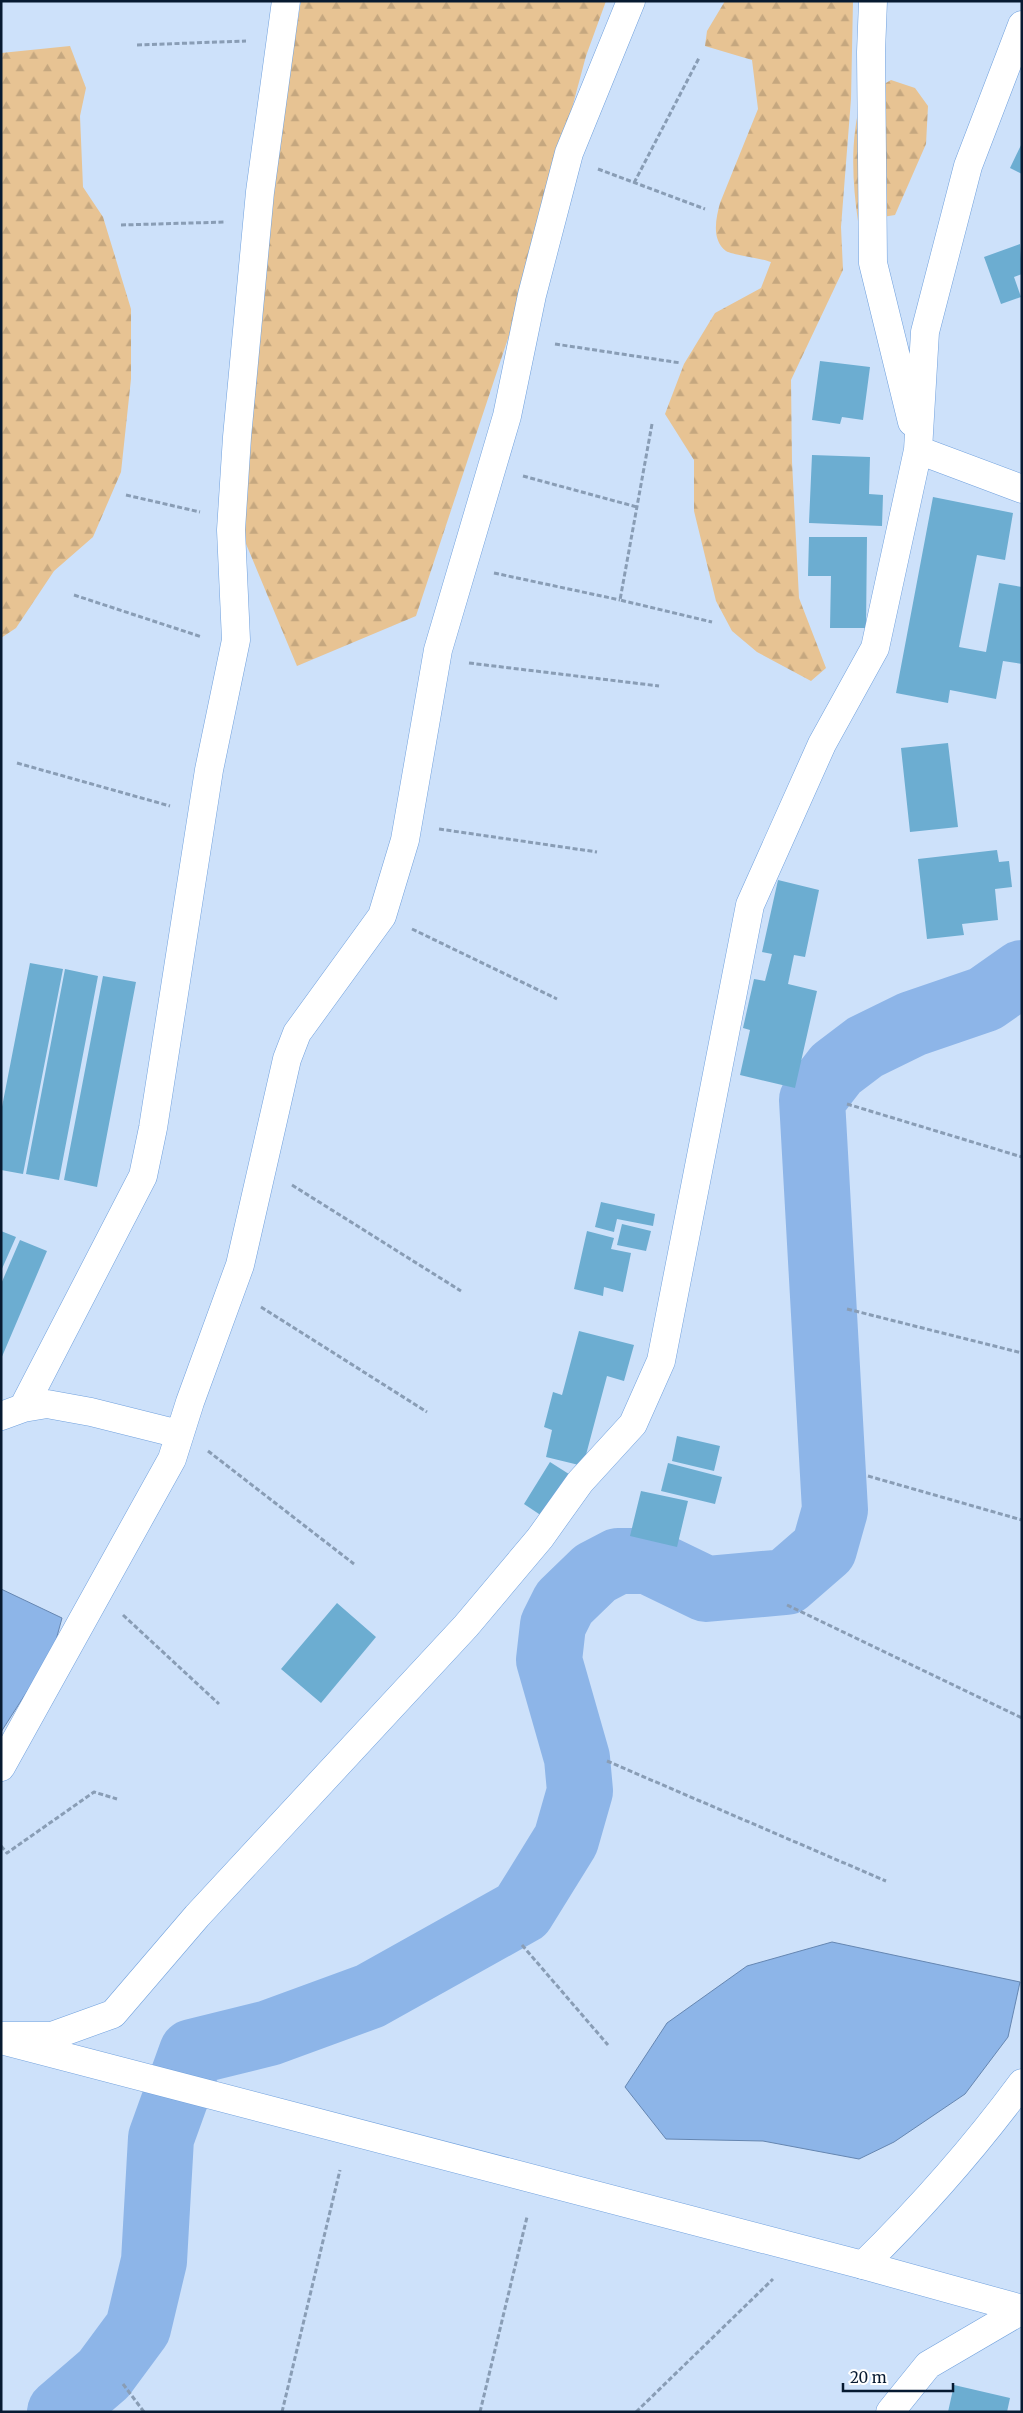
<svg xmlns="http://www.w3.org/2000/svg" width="1023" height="2413" viewBox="0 0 1023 2413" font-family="Merriweather,serif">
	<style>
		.forest { fill: url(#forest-firs) }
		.water { fill: #8db5e8; stroke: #6586b1 }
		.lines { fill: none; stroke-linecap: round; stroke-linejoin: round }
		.river { stroke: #8db5e8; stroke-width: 66 }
		.building { fill: #6cadd1 }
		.minor-casing { stroke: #71a1dd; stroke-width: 29 }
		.tertiary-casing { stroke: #71a1dd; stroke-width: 29 }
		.path { stroke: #899db5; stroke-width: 3; stroke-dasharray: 5 2.5; stroke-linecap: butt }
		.minor { stroke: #fff; stroke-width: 28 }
		.tertiary { stroke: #fff; stroke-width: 28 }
	</style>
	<defs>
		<pattern id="forest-firs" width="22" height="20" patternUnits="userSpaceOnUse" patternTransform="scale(1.25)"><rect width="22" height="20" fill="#e7c393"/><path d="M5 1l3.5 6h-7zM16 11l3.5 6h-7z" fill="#c5a77f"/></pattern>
	</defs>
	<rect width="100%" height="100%" fill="#cde1fa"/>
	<path class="forest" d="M301 1H606L586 56 520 302 416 616 297 666 236 520 262 227Z
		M725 1H853L851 99 841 227 843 270 791 380 792 462 799 598 826 668 811 681 757 652 732 631 716 601 694 511V460L665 414 684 364 715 313 761 288 771 262C761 258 732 255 726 251 711 240 716 218 720 203L758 109 752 60 705 46 707 31Z
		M70 46 86 88 80 116 83 187 103 217 131 309V379L121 472 93 537 54 571 16 628 1 638V53Z
		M891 80 915 88 928 106 926 144 895 215 858 221C852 180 850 137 862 97Z"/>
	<path class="water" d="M1 1589 62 1618 53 1651 1 1732Z
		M832 1942 1020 1982 1008 2037 965 2094 894 2142 859 2159 763 2141 666 2139 625 2087 667 2023 747 1966Z"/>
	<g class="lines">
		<path class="river" d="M60 2412 104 2374 138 2328 154 2261 161 2138 192 2052 269 2033 370 1996 522 1911 566 1840 580 1791 577 1758 549 1660 553 1625 564 1603 595 1573 618 1561H648L706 1589 786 1582 824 1549 835 1510 812 1100 836 1069 865 1047 912 1024 985 999 1022 973"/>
	</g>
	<path class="building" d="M1022 143V174L1010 168Z
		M1020 244 1022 274 1014 277 1021 297 1001 304 984 257Z
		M820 361 870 367 863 420 842 417 840 424 812 420Z
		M812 455 870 457 869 494 883 495 882 526 809 523Z
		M933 497 1013 513 1005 560 977 555 959 647 986 652 999 583 1022 587V664L1003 661 996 699 950 690 948 703 896 693Z
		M809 537H867L866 628H830L831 576H808Z
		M948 743 958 827 910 832 901 748Z
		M997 850 999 862 1009 861 1012 887 995 889 998 920 962 924 964 935 927 939 918 859Z
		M778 880 819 890 805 957 794 955 788 984 817 991 795 1088 740 1075 750 1030 743 1028 754 979 765 981 772 954 762 952Z
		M30 963 63 969 23 1174 1 1170V1112Z
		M65 969 98 976 59 1180 26 1174Z
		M103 976 136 982 97 1187 64 1180Z
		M601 1202 655 1214 653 1226 617 1219 614 1232 595 1227Z
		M622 1224 651 1231 646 1251 617 1245Z
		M1 1231 16 1237 1 1271Z
		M587 1231 614 1238 611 1249 631 1253 623 1292 604 1287 603 1296 574 1289Z
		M20 1240 47 1251 1 1359V1284Z
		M579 1331 634 1345 624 1381 607 1376 583 1466 546 1457 552 1430 544 1427 553 1392 562 1395Z
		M677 1436 720 1446 714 1471 672 1461Z
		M550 1462 572 1476 545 1518 524 1504Z
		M668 1463 722 1477 715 1504 661 1491Z
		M641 1491 688 1501 677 1547 630 1536Z
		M337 1603 376 1637 321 1703 281 1669Z
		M954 2385 1010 2398 1007 2412H948Z"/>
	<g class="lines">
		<defs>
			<path id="minor" d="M873 1 871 52 873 263 912 422
				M918 450 1022 489
				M23 1408 143 1176 153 1128 209 770 236 640 231 530 237 437 260 192 286 1
				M1 1416 23 1408 47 1404 91 1412 179 1434
				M1 1767 172 1459 190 1402 240 1265 287 1059 297 1033 382 916 405 840 438 650 507 416 532 295 569 153 631 1
				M3 2036H52L113 2014 197 1916 466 1626 540 1538 580 1482 633 1424 661 1361 750 905 822 744 875 648 918 450 925 332 968 166 1022 25
				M863 2265C921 2208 974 2148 1022 2083
				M890 2412 928 2365 1022 2310"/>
			<path id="tertiary" d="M1 2040 863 2265 1022 2309"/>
		</defs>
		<use href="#minor" class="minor-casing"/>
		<use href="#tertiary" class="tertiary-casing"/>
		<path class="path" d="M137 45 246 41
			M598 169 705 209
			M634 183 699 58
			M121 225 226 222
			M555 344 681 363
			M652 424 620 600 712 622
			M523 476 637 507
			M126 495 200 512
			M494 573 620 600
			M74 595 202 637
			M469 663 659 686
			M17 763 170 806
			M439 829 597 852
			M412 929 557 999
			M847 1104 1022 1157
			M292 1185 461 1291
			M261 1307 427 1412
			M847 1309 1022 1353
			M208 1451 354 1564
			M868 1476 1022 1520
			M787 1605 1022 1718
			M123 1615 219 1704
			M607 1761 886 1881
			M1 1846 7 1853 94 1792 117 1799
			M522 1945 608 2045
			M123 2384 144 2412
			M282 2412 340 2170
			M480 2412 527 2217
			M636 2412 773 2279"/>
		<use href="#minor" class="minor"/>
		<use href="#tertiary" class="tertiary"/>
	</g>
	<rect width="1023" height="2413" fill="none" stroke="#071a31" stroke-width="5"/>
	<path d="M843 2383v8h110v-8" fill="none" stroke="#071a31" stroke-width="2.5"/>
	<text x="850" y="2383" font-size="15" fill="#071a31" stroke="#ffffff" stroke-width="4" paint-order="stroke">20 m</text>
</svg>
